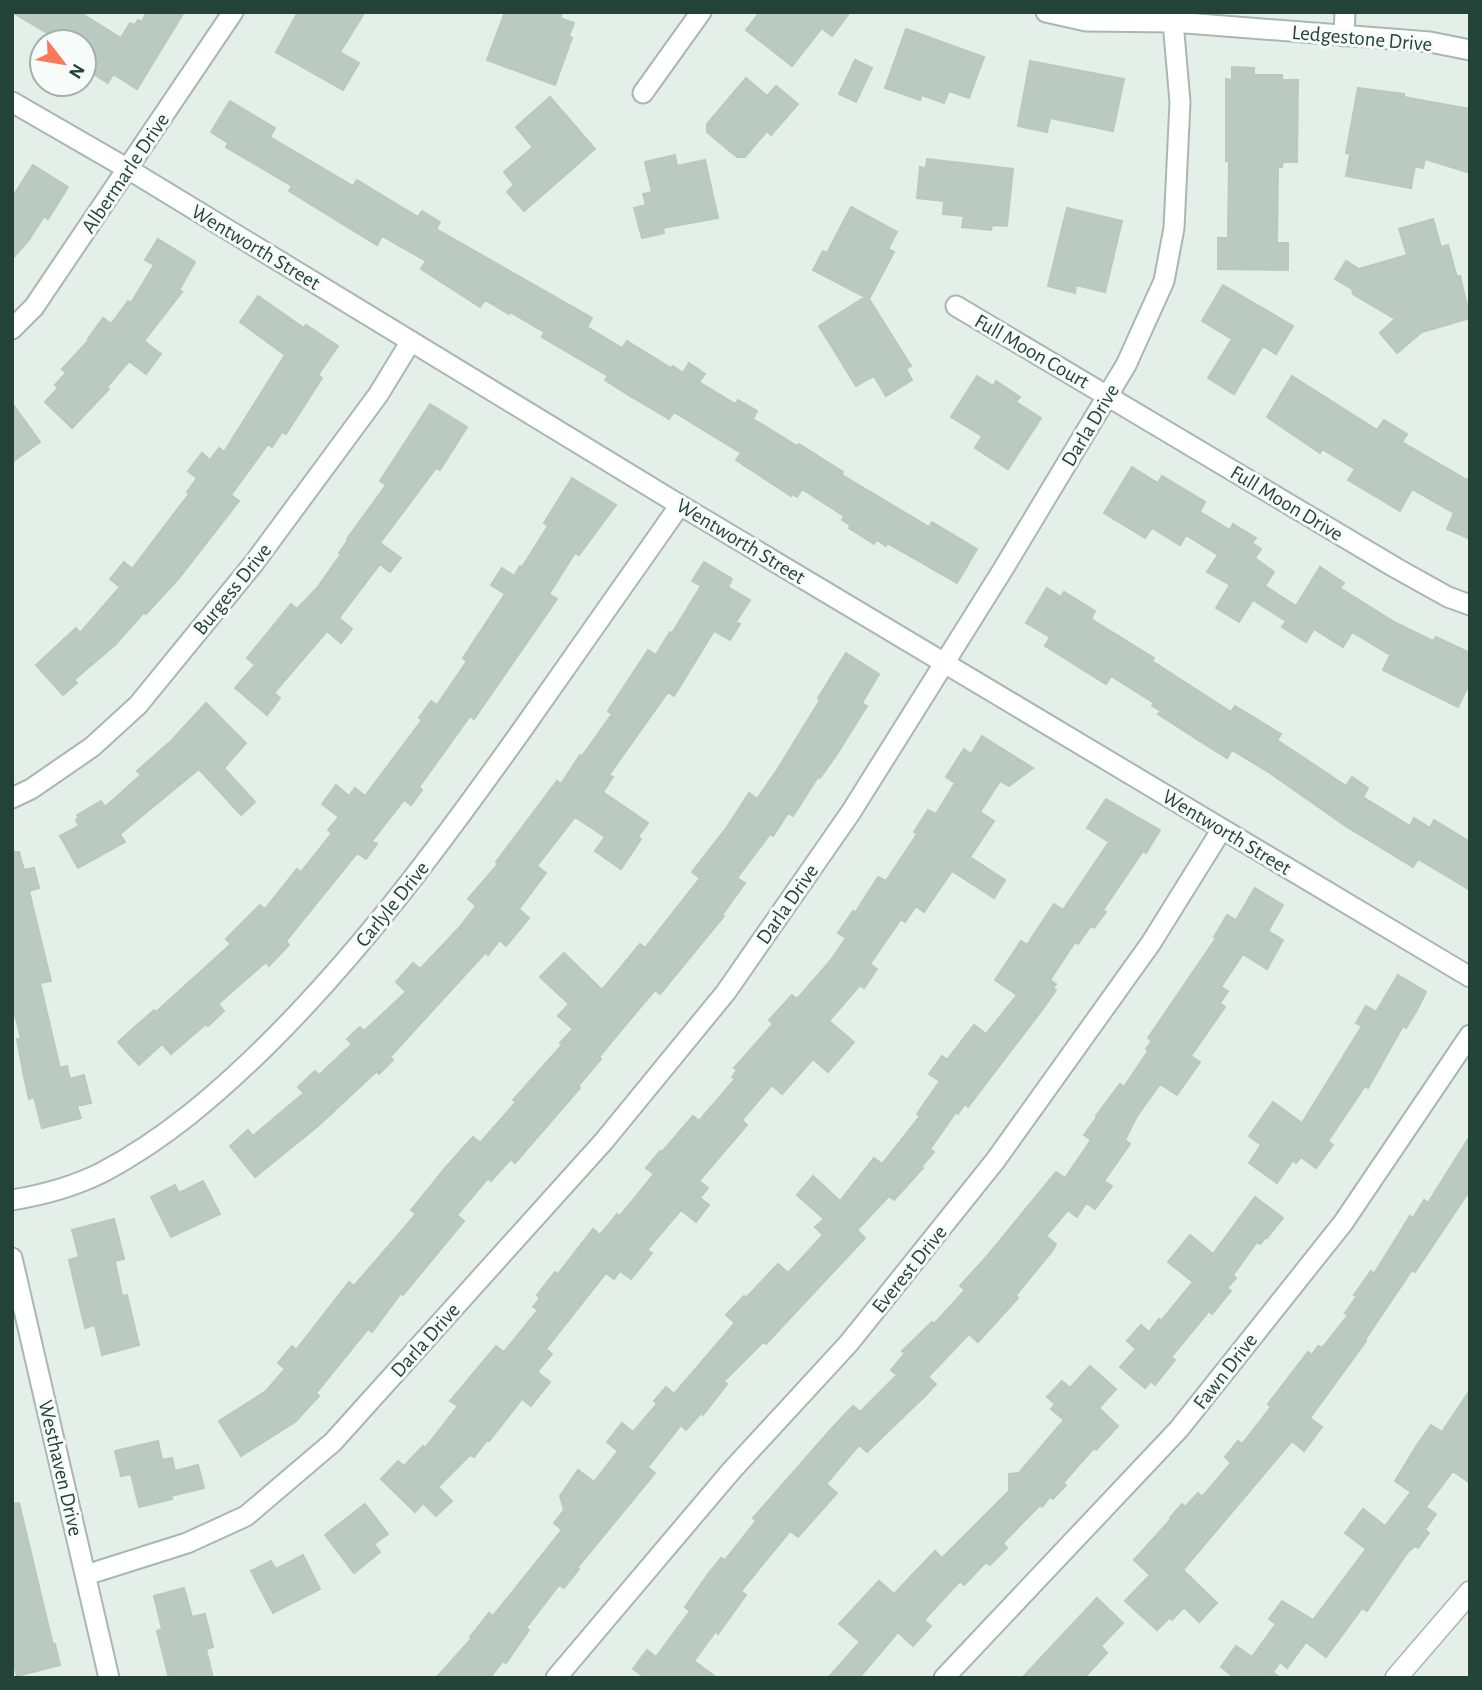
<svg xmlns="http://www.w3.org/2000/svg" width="1482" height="1690" viewBox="0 0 1482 1690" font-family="'Alegreya Sans',sans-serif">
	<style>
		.building { fill: #bacac3; stroke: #b7c9c1; stroke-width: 2 }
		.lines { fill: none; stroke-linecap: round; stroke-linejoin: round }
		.minor-casing { stroke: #a7b8b1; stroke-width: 23 }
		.tertiary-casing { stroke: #a7b8b1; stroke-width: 24 }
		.minor { stroke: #fff; stroke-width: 19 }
		.tertiary { stroke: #fff; stroke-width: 21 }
		.labels { text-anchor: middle; stroke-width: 6; stroke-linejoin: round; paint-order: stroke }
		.street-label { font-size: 21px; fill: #234339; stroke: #f7fbf9 }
	</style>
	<rect width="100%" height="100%" fill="#e5efea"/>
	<path class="building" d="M12 12H79L121 38 130 23 135 25 138 20 142 22 147 12H184L137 89 113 74 108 83 84 68V42H62Z
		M298 12H365L340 52 359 63 343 90 276 52Z
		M505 12H562L560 18 574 23 569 36 572 38 555 85 487 60Z
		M760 12H850L832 36 822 28 792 66 746 30Z
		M906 29 984 57 969 98 949 91 944 103 922 95 920 100 885 88Z
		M855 60 872 68 856 102 839 94Z
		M1030 61 1124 79 1113 131 1050 118 1047 132 1018 126Z
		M1232 67 1254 68V75H1282V80H1298L1297 162H1283L1282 167H1278L1277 243H1288V270L1218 269V238H1228L1229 160 1226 161V79L1232 80Z
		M746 78 767 96 776 86 798 104 771 135 767 131 745 157H737L707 132V124Z
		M1358 88 1404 94V97L1470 109V173L1425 159 1423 168 1415 166 1411 188 1346 176 1350 154 1346 153Z
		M550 97 595 149 524 211 507 192 514 185 504 172 533 147 516 127Z
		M230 101 275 128 270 137 353 186 357 180 418 217 422 211 440 222 436 229 592 318 587 327 622 348 627 341 671 368 673 366 683 373 689 363 705 374 699 382 735 404 738 400 757 411 753 419 797 446 799 444 843 472 842 475 929 527 932 522 977 549 957 583 887 543 886 546 877 540 874 544 849 528 850 525 842 520 844 516 802 489 797 497 792 494 791 496 736 460 741 453 674 412 669 419 630 396 605 380 608 376 542 337 544 332 510 312 509 314 485 300 480 307 421 269 426 261 382 236 377 245 289 191 292 186 226 147 228 143 211 132Z
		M675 155 677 166 705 160 718 218 663 228 664 233 642 238 634 208 646 205 643 194 652 192 645 162Z
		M927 159 1013 169 1007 226 992 225 991 230 962 227 964 216 943 214 944 201 917 198 920 167 926 168Z
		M33 165 68 187 48 219 44 216 29 240 12 259V198Z
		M851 207 897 232 888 249 894 252 869 299 911 366 906 369 912 380 886 396 874 376 856 386 819 326 865 297 813 270 823 251 827 253Z
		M1067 208 1122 221 1105 292 1076 285 1075 293 1048 286Z
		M1433 219 1441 247 1448 245 1457 277 1460 276 1470 318 1422 332 1397 353 1380 333 1395 319 1353 294 1352 289 1335 279 1346 261 1359 269 1407 255 1399 229Z
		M158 239 195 262 179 290 182 292 144 341 161 354 146 374 129 361 107 387 109 389 72 428 45 402 58 388 55 385 66 373 62 369 89 340 88 339 103 318 111 324 128 301 131 303 154 265 145 260Z
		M1223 285 1293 326 1276 354 1263 346 1234 394 1208 378 1232 339 1202 321Z
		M258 296 304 328 306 325 338 346 318 375 322 378 286 434 282 432 272 447 268 444 231 495 239 501 179 578 146 614 144 612 116 644 74 680 77 683 63 695 36 665 76 628 80 633 120 587 110 579 124 562 132 569 189 494 187 492 197 478 188 471 202 453 210 460 219 448 224 452 285 355 240 322Z
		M977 376 993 386 996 381 1020 397 1016 402 1041 418 1008 469 975 448 982 436 951 417Z
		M1292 376 1377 430 1384 420 1407 434 1402 442 1467 480 1470 476V539L1447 529 1454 513 1412 489 1400 511 1348 480 1355 469 1322 449 1320 453 1267 417Z
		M12 403 40 442 12 462Z
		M430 404 467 427 440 470 436 468 380 543 401 558 390 572 380 564 339 618 352 629 341 643 327 631 274 693 280 698 267 715 235 688 255 665 247 658 291 604 297 609 317 588 341 554 339 553 348 540 347 539 386 485 380 481Z
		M1132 467 1158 483 1162 476 1205 502 1200 512 1230 530 1233 524 1256 538 1252 543 1261 549 1255 558 1274 572 1265 586 1296 606 1320 567 1344 583 1340 588 1396 623 1433 641 1436 637 1470 653V682L1458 707 1383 670 1390 655 1352 632 1343 647 1314 629 1306 642 1282 627 1286 621 1253 600 1239 622 1216 608 1230 585 1207 572 1218 555 1186 535 1180 545 1152 528 1145 538 1104 513Z
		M572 478 616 505 579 555 575 553 549 594 557 599 474 719 470 716 419 787 422 790 411 805 404 800 372 841 377 844 366 859 357 853 286 941 289 945 269 966 266 962 218 1004 224 1011 208 1026 206 1024 171 1054 162 1044 139 1065 118 1042 154 1010 156 1012 231 944 226 939 260 905 265 909 297 869 301 872 332 833 328 830 339 817 322 804 336 785 349 796 355 788 365 796 422 720 419 718 431 701 437 705 467 661 463 658 505 594 491 585 502 568 514 576 520 566 522 567 548 526 544 523Z
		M704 562 732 579 728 587 750 600 736 622 740 624 730 640 714 631 674 696 668 692 609 775 613 777 603 792 648 823 638 837 641 839 621 869 595 851 605 837 575 817 537 866 546 873 519 909 529 918 506 946 500 940 488 955 486 952 390 1057 393 1060 379 1074 377 1071 318 1126 255 1177 230 1146 248 1130 253 1136 304 1093 298 1087 315 1071 319 1075 352 1044 347 1039 360 1027 364 1031 406 992 396 982 413 963 420 969 458 929 476 906 468 899 498 864 496 862 557 781 561 784 580 755 582 756 612 714 608 711 648 650 656 655 670 632 672 633 701 586 692 581Z
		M1047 588 1061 597 1064 592 1095 611 1091 619 1154 658 1152 661 1231 712 1235 706 1281 734 1277 740 1346 786 1352 777 1368 788 1363 797 1410 826 1414 818 1430 828 1434 820 1470 842V890L1418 859 1413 867 1347 827 1270 773 1232 750 1227 758 1195 738 1158 714 1161 711 1152 706 1154 703 1111 676 1106 684 1045 646 1050 637 1026 623Z
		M846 653 879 674 862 703 867 706 837 754 820 778 818 777 793 816 788 813 773 836 770 834 737 878 745 883 722 915 724 916 660 994 655 990 623 1028 599 1057 601 1059 578 1086 580 1088 515 1163 511 1159 491 1181 488 1178 457 1215 464 1221 403 1295 401 1293 372 1332 368 1329 316 1393 319 1396 295 1422 241 1456 219 1421 266 1391 285 1369 278 1363 292 1346 296 1350 349 1282 354 1286 416 1214 411 1210 446 1167 473 1137 480 1143 516 1102 513 1100 562 1045 560 1043 573 1029 558 1016 569 1004 540 977 564 953 602 990 640 944 645 948 700 878 692 872 727 827 749 793 757 799 777 770 820 700 818 698Z
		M206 703 246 743 224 768 255 802 241 815 199 769 120 834 125 842 78 868 60 836 79 826 76 820 79 818 77 815 101 801 105 807 141 775 137 771 171 741Z
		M982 736 1033 768 1009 786 1000 781 980 812 994 821 970 857 1005 880 994 898 952 871 924 912 916 906 905 922 901 919 870 964 877 969 864 988 860 985 829 1021 854 1042 828 1072 813 1059 782 1094 772 1085 742 1120 747 1125 699 1181 708 1188 700 1198 709 1205 696 1222 681 1210 647 1250 652 1253 631 1279 620 1271 614 1279 606 1273 546 1349 552 1354 537 1372 550 1382 531 1406 522 1399 489 1441 487 1440 474 1457 470 1455 438 1487 452 1501 436 1516 423 1503 415 1512 381 1479 398 1461 404 1466 423 1446 425 1448 458 1406 450 1401 496 1346 504 1352 538 1310 533 1307 540 1298 537 1295 555 1272 558 1274 593 1229 600 1235 617 1214 620 1216 654 1174 646 1168 660 1151 662 1152 693 1116 699 1121 735 1079 732 1077 737 1070 734 1068 773 1024 769 1020 792 995 797 999 831 960 846 938 838 933 853 911 855 913 878 877 886 881 917 834 914 832 928 810 936 814 955 783 946 777 964 749 971 754Z
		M1106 799 1160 830 1146 853 1143 851 1103 910 1106 912 1094 928 1091 926 1078 944 1075 942 1050 980 1056 984 1053 988 1056 990 1042 1010 968 1107 965 1104 958 1114 956 1112 930 1149 934 1152 921 1167 923 1168 894 1200 889 1196 857 1230 865 1238 766 1344 763 1342 724 1381 727 1384 703 1415 701 1413 686 1430 681 1425 648 1467 655 1473 577 1568 579 1569 564 1588 559 1585 526 1628 529 1630 506 1663 503 1661 490 1678H436L472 1638 470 1637 489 1613 493 1616 562 1530 554 1523 564 1510 560 1496 578 1470 594 1482 618 1451 607 1442 622 1423 633 1432 657 1404 654 1401 666 1387 674 1394 735 1323 726 1315 744 1296 746 1298 778 1264 788 1273 823 1235 815 1227 824 1219 797 1195 813 1176 840 1201 874 1158 882 1164 920 1116 917 1114 940 1081 929 1074 942 1056 947 1060 974 1025 986 1034 1017 995 995 980 1021 941 1027 945 1054 904 1063 910 1109 842 1087 828Z
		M12 852H19L24 870 34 868 39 888 29 891 51 981 40 983 60 1068 67 1066 70 1079 84 1075 91 1103 77 1106 81 1118 42 1128 34 1097 29 1099 24 1077 17 1039H21L12 1002Z
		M1255 888 1283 905 1268 931 1283 940 1267 969 1243 954 1221 987 1228 991 1220 1003 1225 1007 1191 1056 1200 1062 1177 1095 1160 1084 1137 1116 1125 1140 1130 1144 1104 1181 1112 1186 1095 1209 1086 1203 1077 1217 1068 1210 1046 1236 1056 1244 1053 1250 1016 1295 1018 1298 978 1342 969 1334 928 1377 936 1384 926 1395 867 1452 859 1445 826 1484 837 1493 798 1537 790 1531 741 1591 746 1595 718 1634 716 1631 694 1661 717 1678H646L633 1669 647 1650 656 1657 690 1611 685 1607 708 1574 721 1558 725 1560 756 1521 753 1518 833 1427 853 1406 860 1412 897 1375 891 1370 905 1353 902 1351 932 1322 934 1324 965 1290 960 1286 988 1255 1056 1172 1065 1178 1091 1140 1084 1135 1097 1117 1096 1116 1120 1084 1124 1087 1148 1051 1146 1049 1152 1041 1148 1038 1216 938 1214 937 1227 915 1236 920Z
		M1398 975 1426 992 1417 1010 1406 1028 1403 1026 1368 1088 1365 1086 1328 1141 1333 1145 1316 1168 1301 1157 1296 1163 1293 1160 1277 1183 1249 1163 1261 1145 1249 1136 1273 1102 1302 1123 1362 1026 1356 1023 1366 1006 1376 1012Z
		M1470 1136V1190L1415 1272 1412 1270 1365 1340 1366 1341 1310 1418 1322 1427 1304 1451 1292 1441 1183 1570 1217 1603 1199 1622 1184 1607 1172 1620 1170 1617 1157 1630 1125 1601 1150 1575 1134 1560 1171 1519 1170 1518 1182 1504 1185 1507 1198 1493 1202 1497 1231 1463 1225 1457 1238 1441 1242 1444 1271 1407 1268 1404 1308 1352 1312 1355 1318 1346 1322 1348 1348 1315 1345 1313 1357 1296 1354 1295 1371 1271 1374 1274 1410 1216 1413 1218 1424 1200 1428 1203Z
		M203 1181 220 1214 171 1237 151 1197 175 1185 179 1193Z
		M1255 1197 1283 1218 1267 1238 1266 1237 1260 1244 1257 1242 1233 1275 1236 1278 1227 1288 1231 1291 1212 1314 1209 1311 1171 1357 1175 1360 1155 1385 1151 1381 1145 1388 1120 1367 1136 1349 1127 1341 1141 1325 1149 1332 1159 1319 1161 1321 1193 1282 1168 1262 1190 1235 1213 1254Z
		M114 1219 124 1259 115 1261 122 1296 127 1295 139 1345 102 1355 95 1325 85 1328 69 1260 79 1257 72 1230Z
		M1090 1366 1116 1389 1099 1408 1118 1426 1096 1450 1094 1448 1063 1483 1066 1485 1053 1499 1050 1497 1042 1507 1040 1505 1003 1543 1007 1548 990 1565 986 1562 964 1585 960 1581 924 1620 931 1626 913 1646 898 1632 859 1678H828L860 1642 839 1624 879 1581 894 1594 935 1551 942 1558 1009 1491V1474L1019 1473 1064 1420 1051 1409 1055 1404 1047 1397 1062 1381 1070 1388Z
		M1470 1390V1483L1453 1471 1426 1507 1436 1514 1425 1530 1429 1533 1418 1548 1415 1546 1408 1552 1367 1611 1362 1608 1326 1657 1306 1642 1287 1668 1280 1662 1273 1672 1280 1678H1235L1221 1667 1236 1646 1252 1657 1276 1624 1269 1619 1282 1601 1313 1620 1366 1549 1345 1533 1363 1509 1385 1526 1411 1492 1395 1481 1417 1445 1431 1425 1442 1432Z
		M158 1441 162 1460 172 1458 175 1471 198 1465 204 1488 171 1496 172 1499 139 1507 131 1474 121 1476 115 1451Z
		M19 1503 53 1645 55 1644 60 1665 17 1676 12 1657V1504Z
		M365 1504 388 1534 374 1544 380 1552 354 1573 325 1535Z
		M303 1555 320 1589 273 1613 251 1571 271 1561 276 1569Z
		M184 1588 192 1617 205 1614 213 1647 206 1649 213 1678H169L157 1631 162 1629 154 1596Z
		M1097 1598 1123 1623 1101 1646 1107 1653 1084 1678H1022Z"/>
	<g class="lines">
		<defs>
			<path id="minor" d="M1046 12 1086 21 1173 22 1430 42 1470 50
				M1344 36 1345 12
				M643 93 701 12
				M12 102 128 169 680 505 1470 977
				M956 306 1396 568 1448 597 1470 605
				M12 329 34 307 233 12
				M12 798 31 789 92 747 138 705 254 563 378 395 411 341
				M12 1200C43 1195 75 1186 103 1172 165 1139 216 1095 266 1046 363 950 443 841 522 730 575 655 627 580 680 505
				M12 1258 109 1678
				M86 1575 187 1543 246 1516 333 1442 604 1141 726 992 851 812 1002 571 1126 365 1164 281 1174 228 1180 102 1173 22
				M556 1678 732 1470 849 1343 995 1161 1151 943 1222 829
				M944 1678 1179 1429 1343 1223 1470 1035"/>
			<path id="tertiary" d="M1396 1678 1470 1592"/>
		</defs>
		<use href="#minor" class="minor-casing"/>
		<use href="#tertiary" class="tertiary-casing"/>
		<use href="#minor" class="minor"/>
		<use href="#tertiary" class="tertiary"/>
	</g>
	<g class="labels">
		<g class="street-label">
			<text transform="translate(1362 38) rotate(5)" y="7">Ledgestone Drive</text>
			<text transform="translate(125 173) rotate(-56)" y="7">Albermarle Drive</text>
			<text transform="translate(256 247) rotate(31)" y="7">Wentworth Street</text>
			<text transform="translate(1032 351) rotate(30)" y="7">Full Moon Court</text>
			<text transform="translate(1090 425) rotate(-59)" y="7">Darla Drive</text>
			<text transform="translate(1287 503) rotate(31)" y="7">Full Moon Drive</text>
			<text transform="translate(741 541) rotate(31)" y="7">Wentworth Street</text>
			<text transform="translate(232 589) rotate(-51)" y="7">Burgess Drive</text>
			<text transform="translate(1227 832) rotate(31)" y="7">Wentworth Street</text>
			<text transform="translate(392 904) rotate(-51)" y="7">Carlyle Drive</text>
			<text transform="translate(787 904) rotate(-55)" y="7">Darla Drive</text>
			<text transform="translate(909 1269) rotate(-51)" y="7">Everest Drive</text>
			<text transform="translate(425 1340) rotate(-48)" y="7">Darla Drive</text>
			<text transform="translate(1225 1371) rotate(-52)" y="7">Fawn Drive</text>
			<text transform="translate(61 1468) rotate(77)" y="7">Westhaven Drive</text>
		</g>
	</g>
	<rect width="1482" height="1690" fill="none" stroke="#234339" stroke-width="28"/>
	<g transform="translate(63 63) rotate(121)"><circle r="33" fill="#f7fbf9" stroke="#a2b1ac" stroke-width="2"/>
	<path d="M0-5L12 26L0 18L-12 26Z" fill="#f9795a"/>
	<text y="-10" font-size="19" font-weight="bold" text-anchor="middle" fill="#234339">N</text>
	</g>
</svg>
